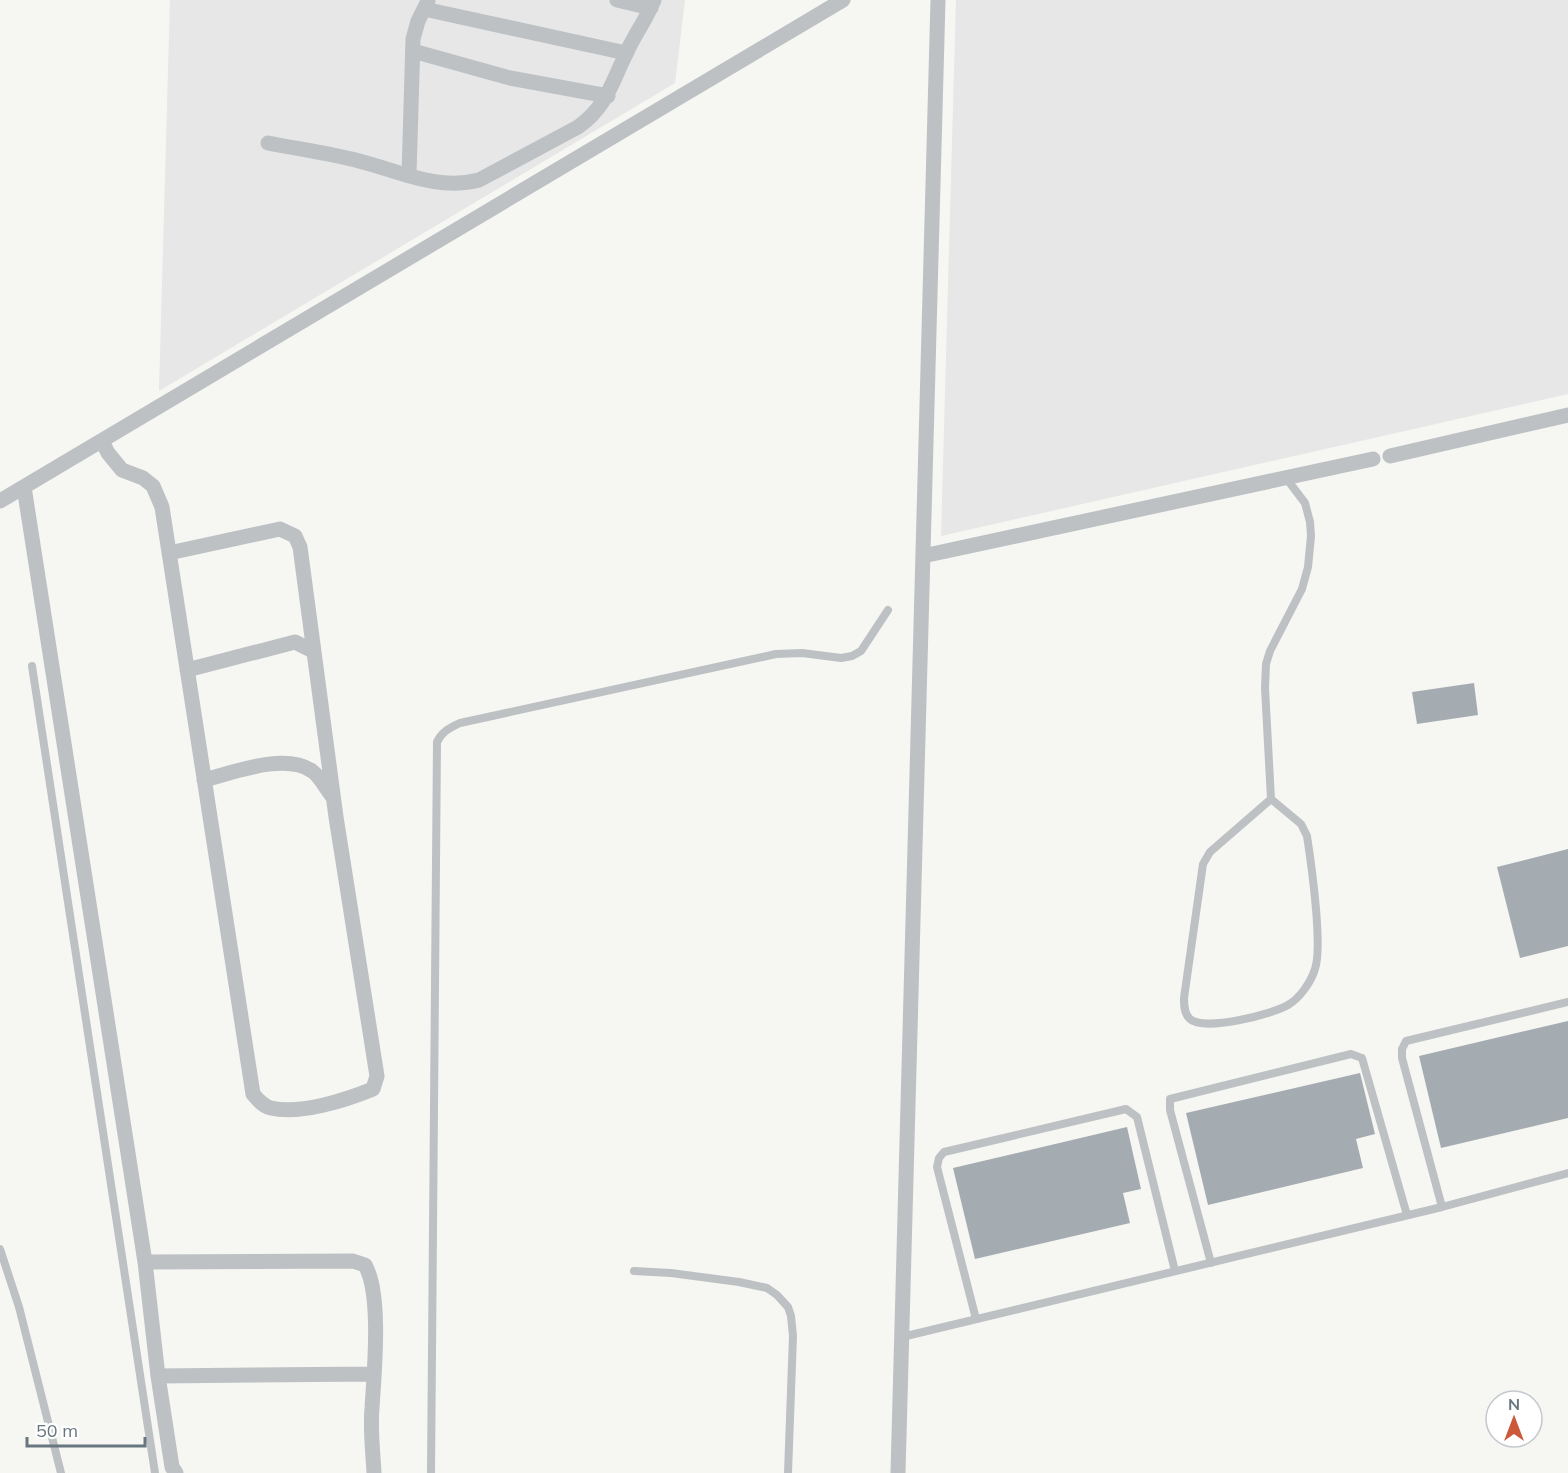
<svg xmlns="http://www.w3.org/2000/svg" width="1568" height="1473" viewBox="0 0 1568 1473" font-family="Mulish,sans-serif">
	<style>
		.built { fill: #e6e7e6 }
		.building { fill: #a5acb1 }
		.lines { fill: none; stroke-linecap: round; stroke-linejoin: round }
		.service { stroke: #bdc1c4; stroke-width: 8 }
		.minor { stroke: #bdc1c4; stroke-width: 15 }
	</style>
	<rect width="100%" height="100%" fill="#f6f6f3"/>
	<path class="built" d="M170 0H685L675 83 159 391Z
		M956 0H1568V394L941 536Z"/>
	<path class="building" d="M1474 683 1478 715 1417 724 1412 692Z
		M1568 849V946L1520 958 1497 867Z
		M1568 1021V1118L1441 1148 1419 1056Z
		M1360 1073 1375 1134 1356 1139 1363 1168 1208 1205 1186 1113Z
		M1127 1127 1141 1189 1123 1193 1130 1223 975 1259 953 1168Z"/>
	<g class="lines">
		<path class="service" d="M32 666 155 1473
			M1271 799 1210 852 1203 864 1184 998C1184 1005 1184 1014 1190 1019 1204 1032 1273 1014 1288 1005 1300 998 1311 982 1315 969 1323 946 1311 862 1307 836L1301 824 1271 799 1265 688 1266 664 1270 651 1302 589 1308 567 1311 536 1310 522 1305 503 1286 478
			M1442 1207 1402 1058V1049L1406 1041 1568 1002
			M0 1249 19 1307 61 1473
			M1211 1263 1170 1110V1099L1351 1054 1362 1058 1407 1215
			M634 1271 671 1273 739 1282 767 1288 777 1295 788 1307 791 1316 793 1336 788 1473
			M976 1319 937 1167 939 1158 944 1152 1126 1109 1137 1117 1175 1271
			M902 1337 1442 1207 1568 1173
			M431 1473 437 742C442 731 450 728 460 723L776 654 802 653 841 658 852 656 861 651 888 610"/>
		<path class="minor" d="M617 0 651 8
			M424 9 626 53
			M413 51 510 78 608 96
			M268 143C298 149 329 153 359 161 399 171 437 191 479 180L578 127C607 106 611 84 626 54 634 35 647 19 654 0
			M409 175 413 39 418 21 428 1
			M102 441 108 453 122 470 143 478 153 486 162 507 253 1094C258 1100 263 1106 271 1108 300 1115 346 1100 373 1089L377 1076 336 817 300 547 295 536 280 529 169 553
			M1390 456 1568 415
			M24 487 145 1262 158 1376 172 1467 176 1473
			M0 501 843 0
			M923 556 1373 459
			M187 670 295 642 313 651
			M204 780C232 773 285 752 312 771 320 776 326 789 332 796
			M145 1262 353 1261 365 1265C382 1294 374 1374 372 1408 370 1429 373 1452 374 1473
			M158 1376 374 1374
			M898 1473 938 0"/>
	</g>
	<g transform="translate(1514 1419)"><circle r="28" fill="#ffffff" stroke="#c3c8cc" stroke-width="1.5"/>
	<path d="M0-4.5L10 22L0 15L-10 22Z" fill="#cd593b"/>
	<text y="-9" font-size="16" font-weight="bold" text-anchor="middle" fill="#687680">N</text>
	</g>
	<path d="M27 1437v9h118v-9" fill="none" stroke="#687680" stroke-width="3"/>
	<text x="36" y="1437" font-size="18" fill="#687680" stroke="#ffffff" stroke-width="4.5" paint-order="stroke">50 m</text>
</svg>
